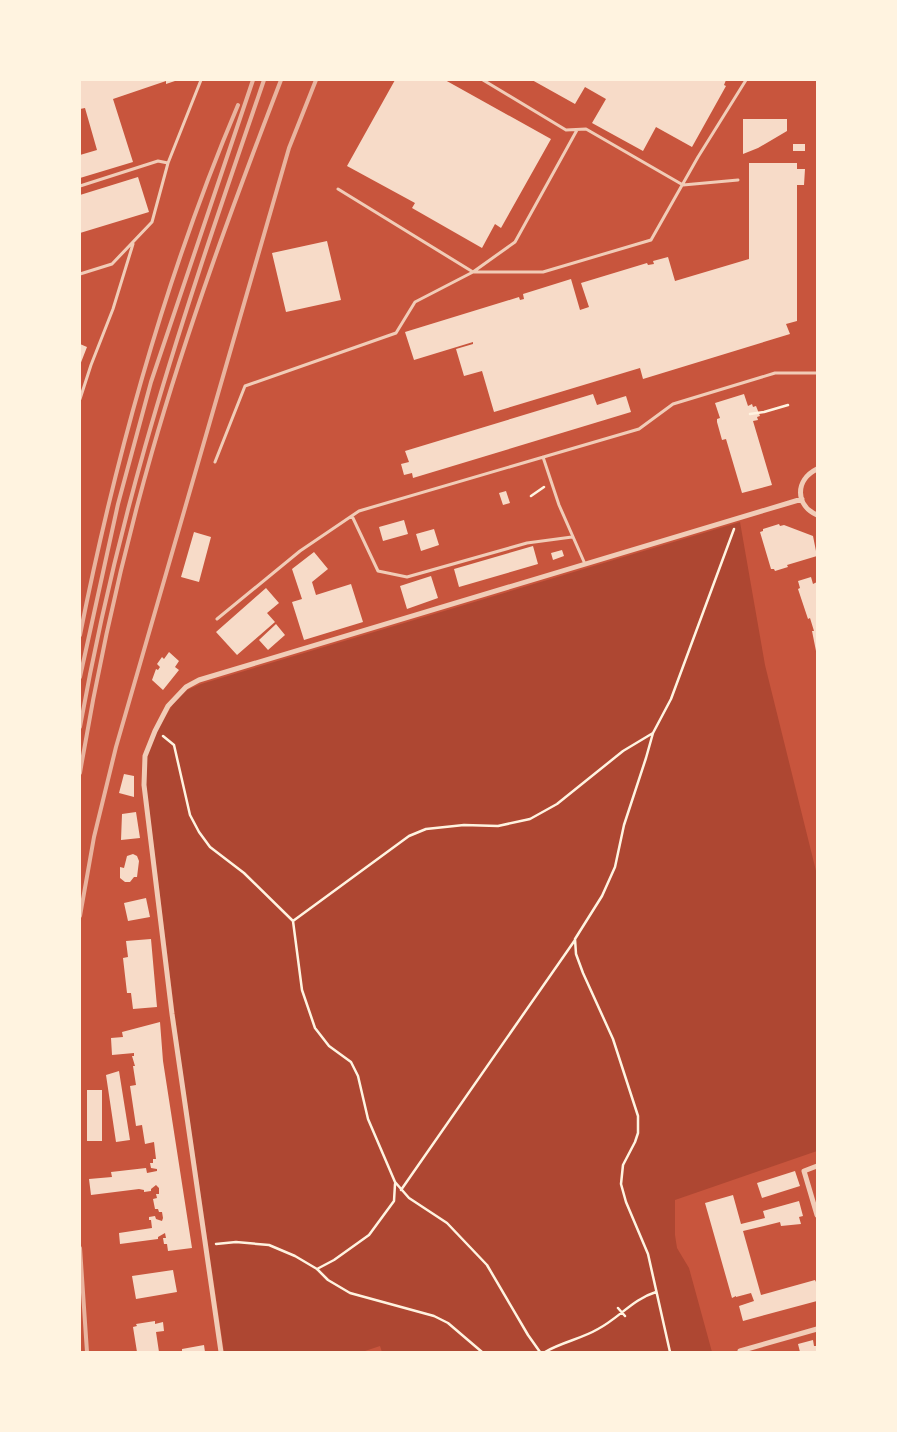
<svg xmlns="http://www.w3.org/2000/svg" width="897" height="1432" viewBox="0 0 897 1432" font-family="Jost,sans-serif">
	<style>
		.green { fill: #ae4732 }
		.building { fill: #f7dbc8 }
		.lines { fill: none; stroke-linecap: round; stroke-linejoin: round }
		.path { stroke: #fff3e0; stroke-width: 2.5 }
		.service { stroke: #f1ccb7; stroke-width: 3 }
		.minor { stroke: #f1ccb7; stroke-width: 5 }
		.rail { stroke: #e9b49f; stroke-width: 4 }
	</style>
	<rect width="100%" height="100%" fill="#c8553d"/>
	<path class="green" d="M740 522 765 665 817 875V1151L675 1200V1235L677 1248 689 1268 712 1352H382L380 1346 362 1352H224L179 1048 146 784 147 754 158 729 175 701 187 690 201 684Z"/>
	<path class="building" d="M80 80H178L166 84V81L113 99 133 162 80 178V155L97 150 85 108 80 109Z
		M395 80H445L551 139 501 228 495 224 482 248 412 208 415 203 347 166Z
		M532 80H726L724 85 726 86 692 147 656 127 643 151 592 123 606 99 585 87 575 104Z
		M743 119H787V131L758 148 743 154Z
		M793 144H805V151H793Z
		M749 163H797V169H805L804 185H797V321L786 324 790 334 643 379 640 368 494 412 482 371 464 376 456 349 473 344V342L414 360 405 332 519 297 520 300 524 299 523 294 571 279 580 310 589 307 581 283 647 263 648 265 654 264 653 261 668 257 675 281 749 259Z
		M138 177 149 212 80 233V195Z
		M327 241 341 300 286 312 272 253Z
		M80 344 87 347 80 365Z
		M593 394 597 405 626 396 631 412 413 478 412 473 404 475 401 464 409 462 405 451Z
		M744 394 748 406 752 404 753 407 756 406 760 416 757 417 758 420 753 421 772 485 742 493 726 439 722 440 717 422V419L720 418 715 403Z
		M506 491 510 503 503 505 499 493Z
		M404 520 408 534 383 541 379 527Z
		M779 524 780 526 784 525 813 536 817 556 787 565 788 567 775 571 774 569H771L760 532 763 531V529Z
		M434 529 439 545 421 551 416 534Z
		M194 532 211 537 199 582 181 577Z
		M533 546 538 564 459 587 454 569Z
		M562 550 564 556 553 560 551 553Z
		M314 552 328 569 312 582 316 595 351 584 363 622 304 640 292 602 302 599 292 569Z
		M431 576 438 598 407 609 400 586Z
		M811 577 813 584 817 582 816 651 812 631H814L810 618 808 619 798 589 800 588 798 581Z
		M266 588 279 603 267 613 275 622 237 655 216 632Z
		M276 624 285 635 268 650 259 640Z
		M169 652 179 661 175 667 179 670 163 690 152 680 156 669 158 670 160 667 157 664 162 657 164 659Z
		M124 774 134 776V797L119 793Z
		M136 812 140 838 121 840 122 814Z
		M133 854 137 856 139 861 137 877H134L130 882H125L120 878V867L124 868 127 856Z
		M146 898 150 917 128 921 124 903Z
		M151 939 157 1007 133 1009 131 993H127L123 958 128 957 126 941Z
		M160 1022 163 1061 192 1248 168 1251 167 1244H164L163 1238H166L165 1233 158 1237V1239L120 1244 119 1233 152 1228 151 1220H149V1217L155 1216 156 1219 162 1221 163 1218 162 1212H159L158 1209H155L153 1199 157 1198 156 1194H159V1188L156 1185 151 1189V1191L144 1192V1190L139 1189 91 1195 89 1179 112 1177 111 1172 146 1168 147 1173 157 1171V1169L151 1168 150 1163H153V1159H156L154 1142 145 1144 142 1125 136 1126 130 1086 136 1085 133 1066H135L132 1056H134V1053L112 1055 111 1038 123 1037 122 1032Z
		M119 1071 130 1140 116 1142 106 1075Z
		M87 1090H102V1141H87Z
		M795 1171 800 1186 762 1198 757 1183Z
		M733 1195 741 1224 765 1218 763 1211 799 1201 803 1216 799 1217 801 1224 781 1226 780 1222 743 1231 761 1295 815 1280 817 1284V1301L743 1321 739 1306 754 1301 751 1293 736 1297V1296L732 1298 705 1203Z
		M173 1270 177 1292 136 1299 132 1276Z
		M155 1321V1324L163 1322 164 1331 156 1332 159 1352H137L133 1327 137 1326 136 1324Z
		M813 1340 814 1346H817V1352H800L798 1344Z
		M204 1345 205 1352H182V1349Z"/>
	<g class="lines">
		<path class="path" d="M750 414 764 412 788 405
			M531 496 544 487
			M653 733 646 758 624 825 615 867 602 896 575 939 576 954 583 973 613 1039 638 1116V1133L635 1142 623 1165 621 1184 626 1202 648 1254 670 1352
			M163 736 174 745 190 815 199 832 210 847 244 873 293 921
			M401 1190 575 940
			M216 1244 236 1242 269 1245 295 1256 317 1269 328 1280 350 1293 434 1316 448 1323 482 1352
			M317 1269 334 1260 369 1235 394 1201 395 1184
			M618 1308 625 1316
			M540 1352 528 1335 487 1265 447 1223 409 1198 395 1182 368 1119 358 1076 351 1062 329 1046 315 1028 302 990 293 921 409 836 426 829 464 825 498 826 530 819 557 804 623 751 653 733 671 699 734 529
			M545 1352C562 1342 581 1339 598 1329 619 1318 633 1299 656 1292"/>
		<path class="service" d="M483 80 566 130 586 129 683 185 738 180
			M80 186 158 161 168 163
			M338 189 473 272H543L651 240 698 157 746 80
			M80 274 112 264 152 222 168 163 201 80
			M80 399 91 365 113 309 133 244
			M543 457 559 505 585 564
			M215 462 245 386 396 333 415 302 473 272 515 242 577 130
			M352 516 378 571 407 577 527 543 572 537
			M217 619 300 551 359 511 639 429 673 404 775 373H817"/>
		<path class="minor" d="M817 469C795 480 795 505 817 515
			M817 1166 804 1171 817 1215
			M740 1351 817 1329
			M221 1352 172 1014 144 785 145 756 155 731 168 706 186 687 199 680 802 499"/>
		<path class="rail" d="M80 635C116 454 166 275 238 105
			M80 677 118 504 151 382 253 80
			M80 727C97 632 119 539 145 447 180 323 222 202 264 80
			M80 773C98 665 122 557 152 452 188 326 234 202 281 80
			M80 916 94 837 116 747 289 148 316 80
			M80 1248 87 1352"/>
	</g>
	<rect width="897" height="1432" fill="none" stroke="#fff3e0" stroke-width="162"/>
</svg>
